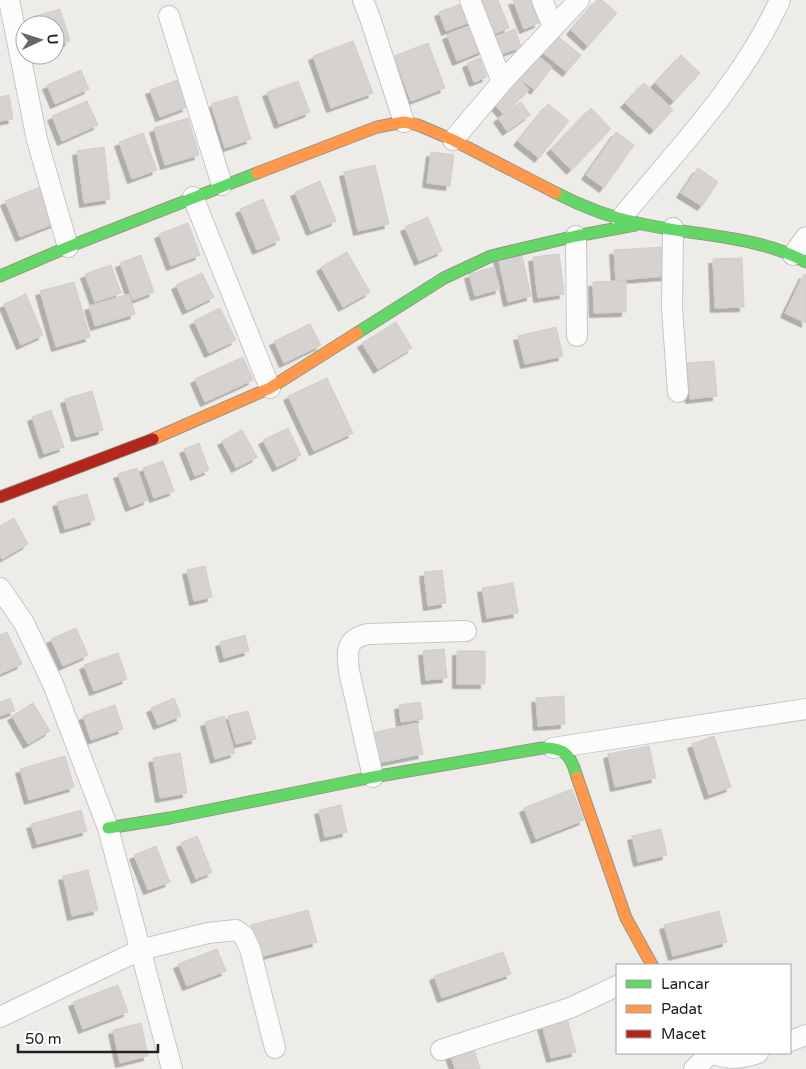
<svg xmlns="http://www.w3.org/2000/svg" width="806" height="1069" viewBox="0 0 806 1069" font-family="'Varela Round',sans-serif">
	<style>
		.building { fill: #d5d2cf; stroke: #d1ceca; filter: url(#shadow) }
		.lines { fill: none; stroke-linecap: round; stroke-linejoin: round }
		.street-casing { stroke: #c7c6c4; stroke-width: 22 }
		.fast-casing { stroke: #959880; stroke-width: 13 }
		.slow-casing { stroke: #959880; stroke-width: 13 }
		.jam-casing { stroke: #959880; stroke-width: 13 }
		.street { stroke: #fcfcfc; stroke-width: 20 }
		.fast { stroke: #63d668; stroke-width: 11 }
		.slow { stroke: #ff974d; stroke-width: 11 }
		.jam { stroke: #b3261e; stroke-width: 11 }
	</style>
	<defs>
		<filter id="shadow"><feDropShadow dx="-4.5" dy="4.5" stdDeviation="0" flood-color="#0004"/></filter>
	</defs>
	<rect width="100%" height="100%" fill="#eeece8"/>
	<path class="building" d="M479 0H498L509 28 491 35Z
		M513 0H530L539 23 524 29Z
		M597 0H602L617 13 588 46 571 30Z
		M466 2 473 21 446 31 439 12Z
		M60 9 70 41 55 45V25H36L33 17Z
		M474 24 484 50 457 61 447 35Z
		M515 29 521 47 501 54 495 37Z
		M556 35 581 55 567 72 542 52Z
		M353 41 373 93 331 108 313 56Z
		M428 43 445 88 411 101 394 56Z
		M537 55 552 67 535 90 519 78Z
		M681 55 700 73 674 101 655 83Z
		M480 58 487 77 474 82 467 63Z
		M81 70 89 89 55 104 47 85Z
		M517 76 529 90 503 114 491 100Z
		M178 80 187 107 160 117 150 90Z
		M298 81 310 112 279 124 267 92Z
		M644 83 673 110 654 130 625 103Z
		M9 95 13 119 0 121V97Z
		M237 96 251 139 225 148 211 104Z
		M87 101 98 125 62 141 52 116Z
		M521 102 530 115 507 131 498 118Z
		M548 104 569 121 539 158 518 141Z
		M591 108 611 129 571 170 551 149Z
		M188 118 199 155 165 165 154 128Z
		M616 132 634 145 604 188 586 175Z
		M143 133 157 170 132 179 119 142Z
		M104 147 110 199 84 203 77 151Z
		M431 152 454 155 450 186 427 183Z
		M375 165 389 224 358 231 344 172Z
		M698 168 718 182 702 206 681 193Z
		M320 181 336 221 311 231 295 192Z
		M43 186 58 222 20 237 5 201Z
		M263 199 280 240 257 250 240 209Z
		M428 217 442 251 419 261 405 227Z
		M188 223 200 255 171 266 159 234Z
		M664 247 667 276 616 280 614 250Z
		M521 251 531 296 508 302 498 257Z
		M347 252 370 292 343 307 321 267Z
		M559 254 564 294 538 298 533 257Z
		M141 255 154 292 133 300 120 263Z
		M742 258 744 307 715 308 713 259Z
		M111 265 121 293 95 302 85 274Z
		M494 267 500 289 475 296 469 274Z
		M202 273 214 297 187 310 176 285Z
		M804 274 806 275V323L785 313Z
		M626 281V312L594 313 593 282Z
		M74 282 90 337 56 347 40 291Z
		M26 294 43 335 21 345 4 304Z
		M129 294 135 314 95 326 89 306Z
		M220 308 236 340 209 353 194 321Z
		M396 322 412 348 378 369 362 343Z
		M310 324 321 345 284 363 274 341Z
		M556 327 563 356 525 364 518 336Z
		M243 357 253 380 205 402 195 379Z
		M714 361 717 396 690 399 687 363Z
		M327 378 353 433 314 451 288 396Z
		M92 391 103 430 76 437 65 399Z
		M51 410 64 447 44 454 32 417Z
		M288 428 301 455 277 467 263 440Z
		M242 430 257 457 236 468 222 441Z
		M199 443 209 470 195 476 184 449Z
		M163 461 174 491 154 498 143 468Z
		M137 468 148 500 130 507 118 474Z
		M87 494 95 520 65 529 57 502Z
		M14 518 28 544 2 559 0 556V526Z
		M205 566 212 597 194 601 187 570Z
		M442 570 446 603 428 606 424 572Z
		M513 583 518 613 487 618 482 588Z
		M76 628 88 655 63 666 51 639Z
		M7 632 22 664 0 674V635Z
		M245 635 249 651 224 658 220 642Z
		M444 649 447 678 426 680 423 651Z
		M457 651H485V684H457Z
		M118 653 127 679 94 691 84 665Z
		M564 696 565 724 538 726 536 698Z
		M10 698 15 711 0 716V702Z
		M174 698 181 716 158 725 151 708Z
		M420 702 423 719 401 722 399 705Z
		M33 703 50 731 28 744 12 716Z
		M115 705 123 729 91 740 83 716Z
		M248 711 256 739 236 744 228 716Z
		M224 716 235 753 215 759 205 722Z
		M417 723 423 754 378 763 372 733Z
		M714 736 731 787 709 795 692 744Z
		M649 746 656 778 615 787 608 754Z
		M180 753 187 793 160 798 153 758Z
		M65 756 74 787 29 800 20 769Z
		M572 789 584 820 536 839 524 808Z
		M341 805 347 832 325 837 319 810Z
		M81 810 87 831 37 844 31 824Z
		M661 829 667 855 638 862 632 836Z
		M197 836 212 872 196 879 181 843Z
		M156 846 170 882 148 890 134 855Z
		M88 870 98 910 72 916 63 876Z
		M308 910 317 942 259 957 251 925Z
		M719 911 727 942 673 956 664 925Z
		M217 949 226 971 187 986 178 964Z
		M503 952 511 974 442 998 434 976Z
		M118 985 128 1012 83 1029 73 1002Z
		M567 1018 576 1052 551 1058 542 1025Z
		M141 1023 148 1056 120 1063 113 1030Z
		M473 1046 480 1069H455L450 1054Z"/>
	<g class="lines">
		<defs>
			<path id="street" d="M9 0 37 140 68 247
				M363 0 370 18 404 122
				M470 0 502 82
				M542 0 553 27
				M169 16 222 185
				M453 140 502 82 579 0
				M193 197 270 388
				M621 218C678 149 742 83 780 0
				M673 228 672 308 678 392
				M576 236 577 336
				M793 255 806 237
				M0 588 24 623 53 684 108 828 172 1069
				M553 748 806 709
				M373 777 349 671C347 651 345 639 368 634L466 631
				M0 1017 140 950 208 933 236 930 244 936 250 949 275 1048
				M790 1041 806 1035
				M441 1050 570 1008 617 986
				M714 1053C728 1061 743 1058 758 1053
				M694 1069 711 1053"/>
			<path id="fast" d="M556 193C583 207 612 218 642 224 696 236 756 235 806 262
				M0 276 68 247 257 173
				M357 333 444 278 491 256 576 236 635 225
				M108 828 170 818 373 777 542 748C566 747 571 756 577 777"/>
			<path id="slow" d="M257 173 377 127 404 122 418 125 453 140 556 193
				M153 439 270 388 357 333
				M577 777 626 918 652 965"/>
			<path id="jam" d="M0 497 153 439"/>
		</defs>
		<use href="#street" class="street-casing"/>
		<use href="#fast" class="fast-casing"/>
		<use href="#slow" class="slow-casing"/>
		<use href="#jam" class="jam-casing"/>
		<use href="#street" class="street"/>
		<use href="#fast" class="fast"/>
		<use href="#slow" class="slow"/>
		<use href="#jam" class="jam"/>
	</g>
	<rect x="616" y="964" width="175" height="90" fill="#ffffff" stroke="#a6a6a6"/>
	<rect x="626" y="980" width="25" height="8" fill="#63d668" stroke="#a6a6a6"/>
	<text x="661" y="989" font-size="15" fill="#202020">Lancar</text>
	<rect x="626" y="1005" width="25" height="8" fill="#ff974d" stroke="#a6a6a6"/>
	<text x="661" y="1014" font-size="15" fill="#202020">Padat</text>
	<rect x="626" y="1030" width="25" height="8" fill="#b3261e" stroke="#a6a6a6"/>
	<text x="661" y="1039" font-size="15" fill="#202020">Macet</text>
	<g transform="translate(40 40) rotate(86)"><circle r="24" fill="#ffffff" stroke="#a6a6a6"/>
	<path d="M0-4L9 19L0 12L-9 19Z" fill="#686766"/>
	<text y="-8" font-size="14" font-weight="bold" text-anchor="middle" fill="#202020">U</text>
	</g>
	<path d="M18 1044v8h140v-8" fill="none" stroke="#202020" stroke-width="2.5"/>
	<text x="25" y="1044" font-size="15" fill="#202020" stroke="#ffffff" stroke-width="4" paint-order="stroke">50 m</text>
</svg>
